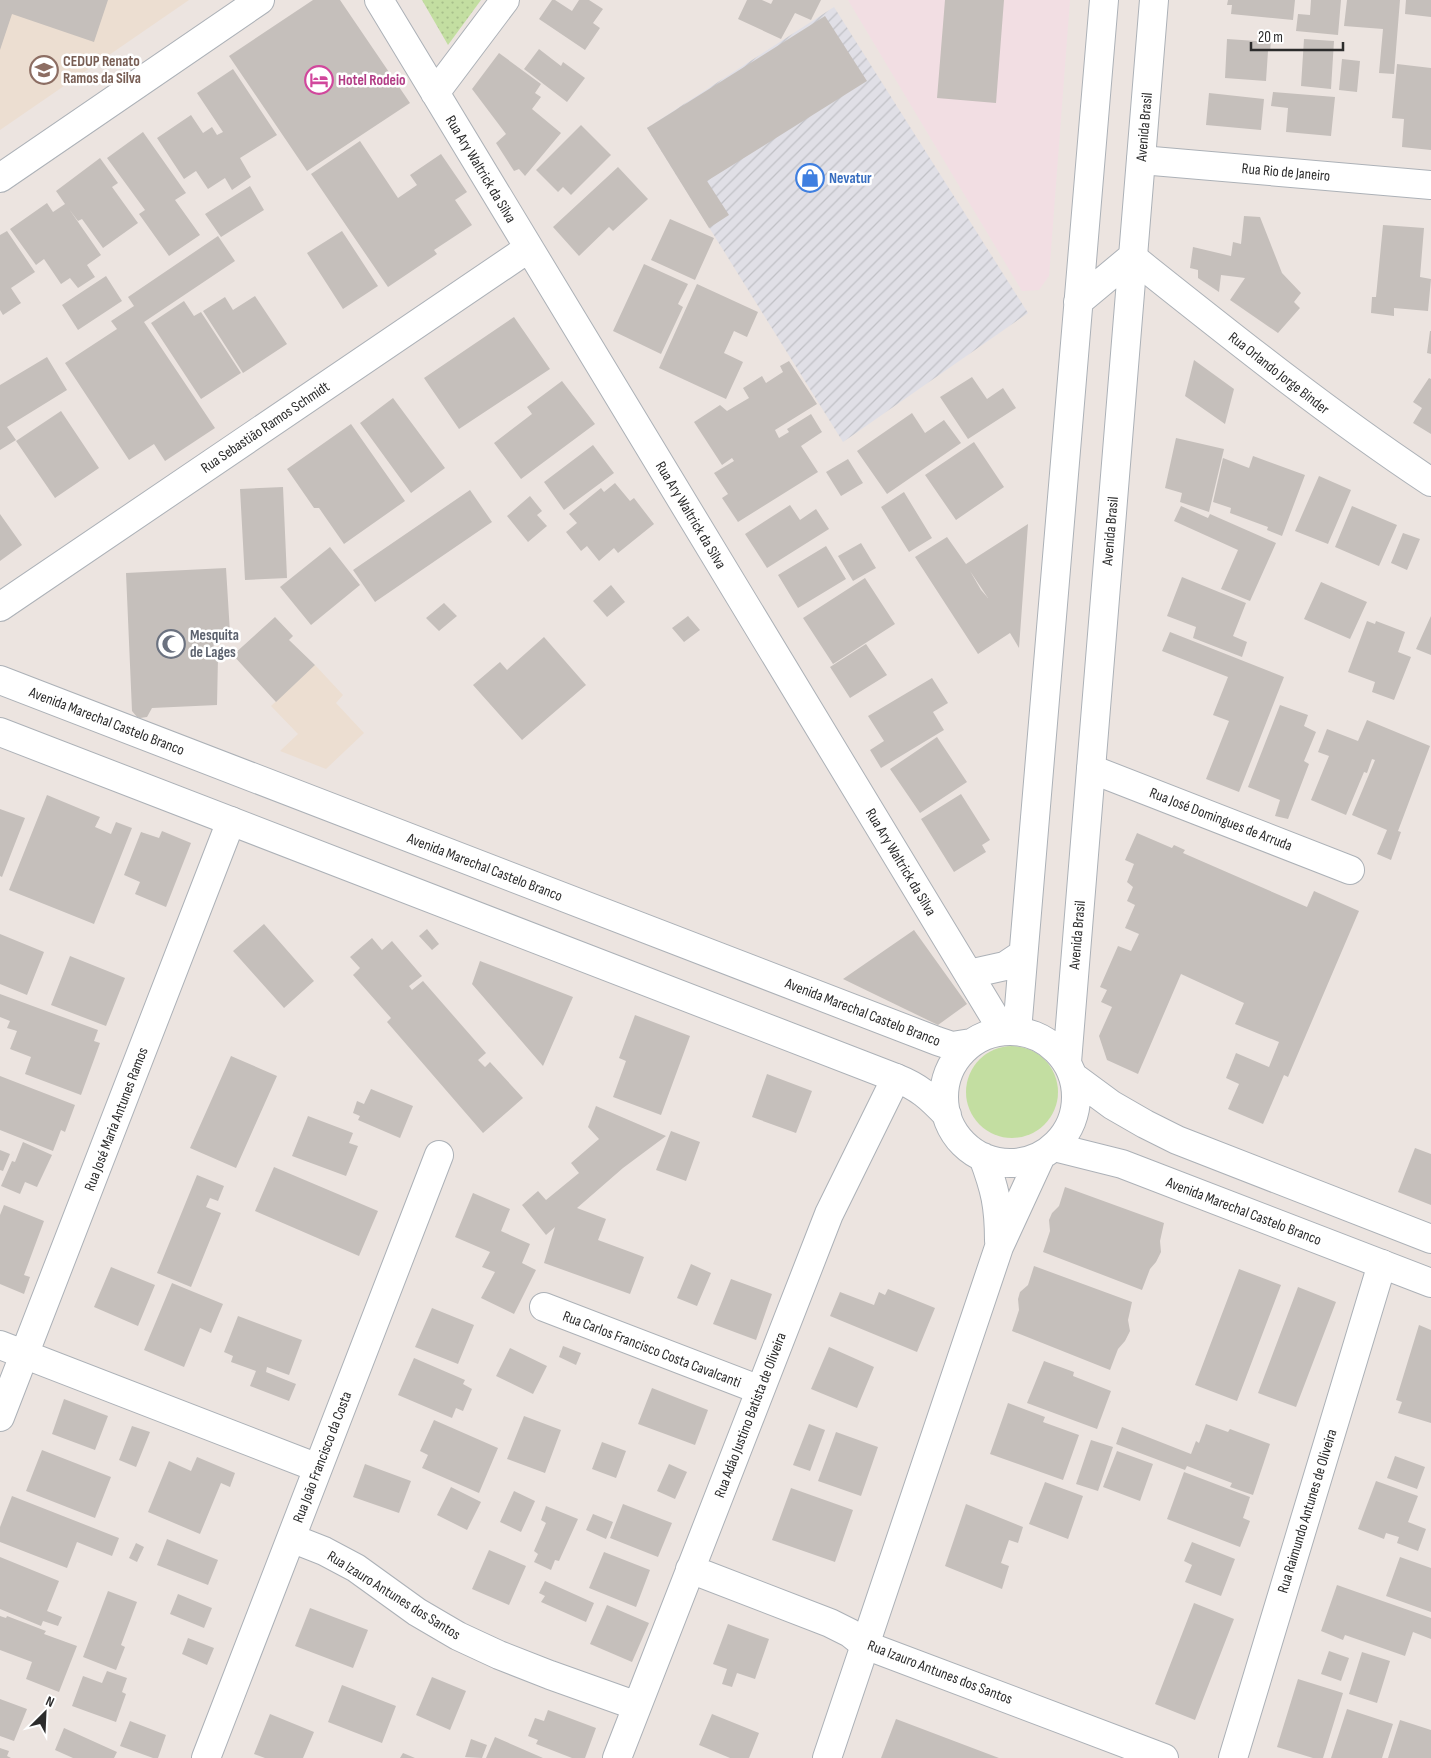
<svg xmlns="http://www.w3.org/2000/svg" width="1431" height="1758" viewBox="0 0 1431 1758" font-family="'Sofia Sans Condensed',sans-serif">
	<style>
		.industrial { fill: url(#industrial-furrows) }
		.education { fill: #ecded1 }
		.medical { fill: #f2dee3 }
		.grass { fill: #c3dea1 }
		.park { fill: url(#park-dots) }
		.building { fill: #c5bfbb; fill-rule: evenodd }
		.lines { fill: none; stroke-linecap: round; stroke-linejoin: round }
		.street-casing { stroke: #acb1b7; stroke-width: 30 }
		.secondary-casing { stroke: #acb1b7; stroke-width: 30 }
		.street { stroke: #fff; stroke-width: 28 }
		.secondary { stroke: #fff; stroke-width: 28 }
		.labels { text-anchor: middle; stroke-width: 5; stroke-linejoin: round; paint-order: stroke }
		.education-label { font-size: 15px; font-weight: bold; fill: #785e54; stroke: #fff; text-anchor: start }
		.hotel-label { font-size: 15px; font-weight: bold; fill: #b23c85; stroke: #fff; text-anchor: start }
		.street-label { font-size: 15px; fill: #2c2c2c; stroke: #fff }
		.shop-label { font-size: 15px; font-weight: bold; fill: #366cbe; stroke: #fff; text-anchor: start }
		.worship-label { font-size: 15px; font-weight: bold; fill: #5b616d; stroke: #fff; text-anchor: start }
	</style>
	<defs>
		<pattern id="industrial-furrows" width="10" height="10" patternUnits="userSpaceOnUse" patternTransform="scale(1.25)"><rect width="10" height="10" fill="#e0dfe6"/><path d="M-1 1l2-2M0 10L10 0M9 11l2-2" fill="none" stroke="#c0c0c5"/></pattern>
		<pattern id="park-dots" width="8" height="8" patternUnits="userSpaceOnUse" patternTransform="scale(1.25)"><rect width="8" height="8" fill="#c3dea1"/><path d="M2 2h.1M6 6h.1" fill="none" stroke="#a8bf8b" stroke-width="1.8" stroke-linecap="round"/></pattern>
	</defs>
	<rect width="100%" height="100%" fill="#ece4e0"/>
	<path class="industrial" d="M834 7 1028 313 843 442 647 128Z"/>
	<path class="education" d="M0 0H189L0 130Z
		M315 665 343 695 336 703 364 733 326 769 280 751 298 734 271 706Z"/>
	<path class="medical" d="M848 0H1070L1049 276 1039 290 1022 291Z"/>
	<path class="grass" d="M966 1092a46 46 0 1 1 92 0a46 46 0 1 1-92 0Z"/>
	<path class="park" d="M422 0H481L448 45Z"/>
	<path class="building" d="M0 0H108L94 42 12 14 0 50Z
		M313 0H340L410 103 307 171 229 56Z
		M552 0H555L572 11 579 0H589L603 9 593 23 600 28 585 50 539 19Z
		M747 0H762L771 4 773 0H821L811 20 795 13 781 39 738 19Z
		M945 0H1004L996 103 937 98Z
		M1228 0H1295L1293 20 1231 14 1232 5H1227Z
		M1311 0H1341L1338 35 1296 31 1298 14 1310 15Z
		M1347 0H1400L1394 74 1379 73 1383 29 1344 26Z
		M1406 0H1431V17L1405 14Z
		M825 16 867 81 707 181 729 215 709 228 647 128Z
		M1227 39 1271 42 1270 51H1268L1266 81 1225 78Z
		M1304 39 1334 41 1331 89 1301 86Z
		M539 49 561 66 563 62 585 78 567 102 524 69Z
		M499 53 541 84 535 93 541 97 532 109 561 133 525 176 519 169 514 171 496 143 506 134 472 89Z
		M1342 59 1360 61 1357 92 1339 90Z
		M1397 64 1431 68V150L1402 147 1404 119 1392 118Z
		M233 69 277 135 240 158 251 177 232 190 225 178 208 189 196 171 184 179 157 138 191 115 203 133 212 127 217 135 223 132 197 93Z
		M1273 92 1335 97 1331 136 1286 132 1288 108 1271 106Z
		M1209 93 1264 99 1261 130 1206 125Z
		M581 125 611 155 571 195 563 187 558 192 536 170Z
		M143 132 186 193 175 200 200 235 169 256 139 214 145 210 107 158Z
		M360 141 398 198 417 185 410 175 441 154 467 192 455 200 472 225 434 250 437 254 388 287 311 174Z
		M100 158 118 183 112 187 138 223 103 248 82 219 78 221 69 209 101 255 87 265 95 277 78 288 70 278 61 284 44 259 36 265 10 229 47 203 53 212 65 204 56 191Z
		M618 167 648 199 613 231 609 227 579 256 553 227Z
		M250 186 264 210 221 237 205 214Z
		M1244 216 1260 217 1282 273 1301 293 1294 302 1300 308 1278 333 1230 300 1245 278 1221 275 1219 292 1198 278V270L1190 268 1193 247 1231 256 1233 242 1241 244Z
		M670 219 714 238 695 280 651 260Z
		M1383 225 1424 228 1420 277 1431 279 1428 311 1394 308V316L1371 313 1372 297H1376Z
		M7 231 35 272 11 288 21 303 3 315 0 310V235Z
		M342 231 378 286 343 309 307 253Z
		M218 236 235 261 144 322 215 428 165 461 154 444 129 460 65 363 117 329 111 321 134 306 128 297Z
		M644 264 688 284 678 304 683 307 661 354 613 331Z
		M106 276 122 301 78 330 62 305Z
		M697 284 758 312 747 337 734 331 724 353 743 362 726 399 659 368Z
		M255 296 287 344 243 373 203 311 225 297 233 310Z
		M184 301 194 316 201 312 241 373 201 399 151 323Z
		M514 317 550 369 459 429 424 378Z
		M1430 331H1431V354L1427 353Z
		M47 357 67 390 7 427 16 440 0 450V385Z
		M1194 360 1234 389 1225 424 1185 396Z
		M789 361 817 404 775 430 779 438 789 432 787 429 811 414 822 432 801 446 818 472 738 522 722 498 728 494 714 473 734 461 732 458 722 465 694 422 720 405 727 411 749 398 743 388 762 376 766 383 783 372 780 366Z
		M972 377 987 399 1003 388 1016 408 968 439 940 397Z
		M1429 378 1431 379V434L1413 423 1422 408 1413 402Z
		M562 381 595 424 521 479 494 443 532 414 527 407Z
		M393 398 445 468 411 493 360 423Z
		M61 411 99 468 55 498 16 441Z
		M912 413 925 433 944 420 961 443 887 494 857 451Z
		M351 424 405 501 344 544 319 508H314L287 469Z
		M1176 438 1224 449 1209 512 1180 502 1182 493 1165 488Z
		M974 442 1004 487 956 520 925 475Z
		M593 445 614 473 564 510 544 482Z
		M1253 456 1305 475 1282 536 1267 530 1268 527 1230 513 1231 508 1213 502 1223 458 1249 468Z
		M848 459 863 483 841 496 826 472Z
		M1319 476 1351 490 1328 544 1295 531Z
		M615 483 630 501 634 498 654 524 618 553 614 548 599 561 587 546 581 551 566 532 577 523 569 514 601 488 604 492Z
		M283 487 287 578 245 580 240 489Z
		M470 490 492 522 375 602 353 570Z
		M904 492 932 538 909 552 881 507Z
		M530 496 542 511 537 515 547 526 528 542 507 516Z
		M790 505 800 520 816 509 829 529 767 568 745 534Z
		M1181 506 1208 518 1210 514 1276 543 1250 601 1221 589 1238 550 1174 521Z
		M1352 506 1397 525 1379 566 1335 547Z
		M0 514 22 545 0 561Z
		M1028 524 1019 648 1010 633 978 654 915 557 947 537 966 564ZM970 571 988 598 981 590Z
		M1403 533 1420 539 1407 570 1391 563Z
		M861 543 876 568 853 581 838 556Z
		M826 546 846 579 798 608 778 575Z
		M330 547 360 585 311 625 280 587Z
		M226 568 230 633H213L214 655 218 657 217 705 152 708 147 717 140 718 137 717 132 711 126 573Z
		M1182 577 1246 603 1233 636 1247 642 1242 657 1193 638 1196 627 1167 616Z
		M865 578 895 624 833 664 803 618Z
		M1321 582 1367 602 1350 639 1304 619Z
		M611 585 625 602 607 617 593 601Z
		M444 603 457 616 439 631 426 618Z
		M688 616 700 630 684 642 672 628Z
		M1431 616V655L1416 649Z
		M275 617 293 636 289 640 315 665 276 702 233 655Z
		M1367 621 1375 624 1376 621 1405 632 1398 652 1411 657 1394 700 1372 692 1375 682 1348 672Z
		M1170 632 1284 677 1239 792 1206 779 1229 721 1213 715 1228 677 1162 651Z
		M544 637 586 685 522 740 473 685 500 662 507 670Z
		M866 644 887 675 850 698 830 667Z
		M932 678 948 703 933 712 944 730 881 768 870 750 884 741 868 716Z
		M1280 705 1308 715 1304 726 1316 732 1304 761 1309 764 1288 819 1275 816 1280 800 1248 787Z
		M1367 720 1430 746 1398 831 1401 832 1391 860 1377 854 1387 830 1352 815 1375 760 1372 759 1367 773 1364 772 1346 815 1311 800 1329 756 1318 752 1327 729 1358 741Z
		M937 737 967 782 920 813 890 769Z
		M961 794 990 840 982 845 986 852 954 872 921 819Z
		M47 795 100 817 95 827 111 834 116 822 132 828 94 924 9 890Z
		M0 809 25 818 2 877 0 876Z
		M162 831 191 843 166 907 135 894 140 882 124 875 141 832 159 838Z
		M1137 833 1172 848 1174 845 1185 850 1183 853 1307 907 1314 891 1359 911 1288 1077 1284 1075 1263 1124 1228 1109 1239 1084 1226 1078 1236 1053 1269 1067 1279 1042 1235 1024 1244 1003 1181 974 1138 1074 1107 1060 1099 1036 1112 1007 1101 1002 1107 990 1100 987 1118 946 1131 951 1139 934 1125 928 1135 905 1127 901 1133 887 1127 882 1134 864 1125 860Z
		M264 924 314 981 284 1008 233 951Z
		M427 929 439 944 432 950 419 936Z
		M914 930 967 1004 938 1025 843 979Z
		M0 934 44 952 27 995 0 984Z
		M372 938 382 950 392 941 422 976 409 986 412 990 423 981 486 1053 478 1060 485 1067 490 1062 523 1098 483 1133 387 1022 391 1018 353 975 360 968 350 957Z
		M70 956 125 978 106 1026 51 1005Z
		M480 961 573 997 543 1066 472 984Z
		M0 994 98 1030 94 1041 100 1043 81 1095 25 1074 31 1057 10 1049 17 1031 7 1028 10 1021 0 1017Z
		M635 1015 690 1036 661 1115 613 1097 626 1061 619 1058Z
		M231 1056 277 1076 236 1168 190 1148Z
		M767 1074 812 1091 796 1133 752 1117Z
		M0 1076 75 1105 65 1132 61 1130 53 1151 0 1130Z
		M371 1089 413 1106 400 1138 358 1120 360 1116 353 1113 357 1101 364 1104Z
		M596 1106 666 1136 623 1168 577 1208 606 1219 598 1240 644 1257 630 1294 544 1263 555 1227 546 1235 522 1205 538 1191 546 1200 579 1173 571 1163 599 1139 588 1127Z
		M308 1116 353 1133 349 1143 358 1146 346 1176 292 1156Z
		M671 1131 700 1142 686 1181 656 1170Z
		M23 1142 52 1155 37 1187 25 1182 20 1194 1 1186 12 1161 15 1162Z
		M1415 1148 1431 1154V1205L1398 1192Z
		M0 1150 10 1154 3 1171 0 1170Z
		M274 1167 378 1211 359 1256 255 1211Z
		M197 1175 224 1186 218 1201 210 1198 206 1207 221 1213 191 1287 157 1273Z
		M1065 1187 1164 1223 1160 1241 1161 1252 1156 1262 1150 1269 1142 1290 1043 1252 1050 1231 1049 1220 1052 1213 1059 1206Z
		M473 1193 510 1209 501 1231 530 1244 522 1263 536 1270 514 1314 481 1298 495 1272 482 1267 490 1252 455 1237Z
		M4 1205 44 1221 24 1275 30 1277 24 1294 0 1284V1215Z
		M691 1264 711 1273 697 1306 677 1298Z
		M1034 1266 1132 1302 1128 1320 1130 1331 1125 1341 1118 1349 1110 1370 1012 1331 1019 1310 1018 1299 1020 1292 1028 1285Z
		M111 1267 155 1285 138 1326 94 1307Z
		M1239 1269 1281 1285 1237 1401 1195 1385Z
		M731 1279 772 1294 756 1340 713 1324Z
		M172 1283 223 1304 211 1333 200 1328 184 1367 144 1350Z
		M1298 1287 1336 1302 1296 1407 1258 1393Z
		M888 1289 935 1308 917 1352 830 1316 840 1292 874 1305 879 1292 885 1295Z
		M432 1308 474 1325 458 1364 415 1347Z
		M238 1316 302 1340 289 1375 267 1367 266 1372 296 1384 289 1401 250 1386 256 1371 231 1362 233 1356 224 1352Z
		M1419 1325 1431 1330V1423L1398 1413 1402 1402 1396 1400Z
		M563 1346 581 1353 576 1365 559 1357Z
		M829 1347 874 1367 857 1408 811 1389Z
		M510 1348 547 1366 533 1394 496 1376Z
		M414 1358 465 1380 463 1384 472 1389 463 1411 456 1408 452 1418 398 1395Z
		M1044 1361 1074 1372 1073 1376 1111 1391 1097 1429 1027 1403Z
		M652 1388 708 1410 695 1445 638 1424Z
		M64 1399 108 1416 95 1450 52 1434Z
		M1008 1403 1045 1417 1043 1422 1079 1435 1063 1480 990 1454Z
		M524 1416 561 1430 545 1473 507 1459Z
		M434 1420 498 1448 479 1493 422 1468 428 1455 420 1451Z
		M809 1424 825 1430 810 1471 793 1465Z
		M1206 1424 1228 1432 1230 1429 1270 1444 1253 1495 1230 1487 1232 1483 1187 1466 1185 1470 1116 1444 1122 1427 1191 1454 1196 1441 1199 1443Z
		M132 1426 150 1432 136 1467 119 1460Z
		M836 1432 878 1447 861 1496 818 1481Z
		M1091 1440 1113 1447 1098 1491 1076 1484Z
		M602 1442 626 1451 616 1478 592 1469Z
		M42 1450 111 1477 95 1518 26 1491Z
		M1117 1451 1153 1464 1140 1501 1103 1487Z
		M1395 1456 1425 1467 1417 1489 1387 1478Z
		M197 1457 235 1473 230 1487 221 1483 200 1534 148 1512 169 1461 191 1471Z
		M365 1464 411 1481 399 1513 353 1497Z
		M669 1464 687 1472 675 1499 657 1491Z
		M1184 1472 1250 1497 1243 1518 1250 1521 1240 1547 1167 1519Z
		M1376 1481 1418 1496 1408 1522 1426 1529 1418 1551 1397 1543 1399 1537 1386 1533 1384 1539 1358 1529Z
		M1045 1482 1083 1496 1068 1539 1029 1524Z
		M451 1487 481 1502 467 1530 437 1515Z
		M791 1488 853 1510 835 1562 772 1540Z
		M514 1491 535 1501 521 1532 500 1522Z
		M12 1496 119 1538 112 1556 77 1542 67 1568 0 1542V1527Z
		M623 1504 672 1523 658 1557 610 1538Z
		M966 1504 1023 1527 1018 1543 1009 1540 1001 1563 1009 1566 1002 1589 945 1566Z
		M546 1506 578 1519 559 1561 555 1560 551 1570 534 1562 538 1554 534 1551 546 1523 541 1520Z
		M593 1514 613 1522 606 1539 586 1530Z
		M167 1539 218 1560 208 1585 157 1565Z
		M1192 1542 1235 1559 1221 1596 1185 1582 1192 1565 1184 1561Z
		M136 1543 144 1547 137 1562 129 1558Z
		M489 1550 526 1566 509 1605 472 1589Z
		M604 1552 650 1570 636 1607 589 1588Z
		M0 1557 59 1581 47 1611 62 1617 58 1626 43 1621 41 1626 0 1609Z
		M1400 1557 1431 1568V1612L1386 1596Z
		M545 1581 594 1603 586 1622 541 1602 545 1596 539 1593Z
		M1337 1585 1431 1618V1639L1413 1632 1405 1656 1345 1635 1343 1640 1321 1631Z
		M108 1591 137 1602 121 1645 125 1647 116 1670 83 1657Z
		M178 1594 212 1608 204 1628 170 1614Z
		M1194 1603 1234 1619 1195 1720 1155 1704Z
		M607 1605 649 1623 632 1662 590 1644Z
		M310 1608 368 1630 353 1668 295 1646Z
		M0 1616 6 1618 7 1616 46 1631 44 1634 77 1646 59 1692 26 1679 32 1662 0 1650Z
		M728 1624 769 1639 755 1679 737 1673 732 1687 722 1684 727 1669 713 1664Z
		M188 1638 214 1648 207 1665 182 1654Z
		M1329 1651 1349 1658 1341 1681 1321 1674Z
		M1362 1652 1390 1661 1377 1703 1349 1694Z
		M107 1671 127 1678 122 1692 126 1694 116 1722 72 1706 83 1676 102 1683Z
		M432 1677 466 1691 450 1730 416 1715Z
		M1298 1679 1343 1693 1323 1758H1313L1277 1747Z
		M342 1685 396 1706 382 1743 328 1722Z
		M0 1699 27 1709 14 1741 0 1736Z
		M1347 1709 1393 1724 1382 1758H1331Z
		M548 1710 596 1728 585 1758H572L536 1744 538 1740 528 1736 535 1718 544 1721Z
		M270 1714 314 1732 303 1758H265L254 1754Z
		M712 1714 759 1733 749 1758H730L699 1745Z
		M896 1719 999 1758H881Z
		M1400 1720 1431 1730V1758H1388Z
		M130 1721 166 1735 158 1758H153L120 1746Z
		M64 1728 117 1752 114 1758H73L55 1750Z
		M495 1737 543 1758H486Z
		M471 1739 487 1745 482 1758 465 1757Z
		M0 1748 9 1751 7 1756 11 1758H0Z
		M403 1753 415 1758H400Z"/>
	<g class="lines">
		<defs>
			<path id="street" d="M379 0 1003 1031
				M435 93 505 0
				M1141 160 1431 185
				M0 178 260 0
				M1132 257C1230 335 1327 413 1431 482
				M0 607 529 248
				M1091 769 1350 870
				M544 1307 760 1390
				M0 1345 318 1468
				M0 1417 231 821
				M291 1538 324 1551 356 1568 417 1612 458 1636 499 1655 550 1675 637 1706
				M690 1569 830 1623 850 1633 865 1645 1164 1758
				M206 1758 439 1155
				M617 1758 829 1214 896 1078
				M1233 1758 1382 1264"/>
			<path id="secondary" d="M1078 302 1132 257
				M0 680 937 1041 952 1046 971 1043
				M0 732 896 1078C919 1087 930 1097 947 1115
				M969 974 1005 966 1023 954
				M1017 1031 1104 0
				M944 1097a66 66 0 1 1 132 0a66 66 0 1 1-132 0Z
				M1067 1062 1154 0
				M1074 1077 1112 1105 1145 1124 1177 1140 1431 1239
				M1054 1147 1122 1164 1431 1283
				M983 1157C995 1189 999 1206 999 1241
				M827 1758 999 1247 1041 1156"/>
		</defs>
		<use href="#street" class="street-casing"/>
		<use href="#secondary" class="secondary-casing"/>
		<use href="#street" class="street"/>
		<use href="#secondary" class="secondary"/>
	</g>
	<defs>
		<symbol id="university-ring" viewBox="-11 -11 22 22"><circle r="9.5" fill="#fff" stroke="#8d6e63" stroke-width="1.5"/><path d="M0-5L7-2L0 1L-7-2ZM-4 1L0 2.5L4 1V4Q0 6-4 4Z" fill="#8d6e63"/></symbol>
		<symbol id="hotel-ring" viewBox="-11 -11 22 22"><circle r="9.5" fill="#fff" stroke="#d1479c" stroke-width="1.5"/><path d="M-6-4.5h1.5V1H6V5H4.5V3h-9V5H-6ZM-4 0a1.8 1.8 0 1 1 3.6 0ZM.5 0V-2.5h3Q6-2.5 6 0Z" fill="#d1479c"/></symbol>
		<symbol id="shop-ring" viewBox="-11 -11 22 22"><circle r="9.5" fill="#fff" stroke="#3f7fe0" stroke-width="1.5"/><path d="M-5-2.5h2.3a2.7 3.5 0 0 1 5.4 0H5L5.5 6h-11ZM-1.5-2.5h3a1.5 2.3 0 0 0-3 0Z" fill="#3f7fe0"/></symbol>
		<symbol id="mosque-ring" viewBox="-11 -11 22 22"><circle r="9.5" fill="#fff" stroke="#6b7280" stroke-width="1.5"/><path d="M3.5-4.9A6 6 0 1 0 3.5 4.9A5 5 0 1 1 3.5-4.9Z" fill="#6b7280"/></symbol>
	</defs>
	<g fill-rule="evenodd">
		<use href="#university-ring" x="28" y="54" width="32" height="32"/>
		<use href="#hotel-ring" x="303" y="64" width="32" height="32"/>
		<use href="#shop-ring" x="794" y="162" width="32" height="32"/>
		<use href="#mosque-ring" x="155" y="628" width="32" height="32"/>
	</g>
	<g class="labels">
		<g class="education-label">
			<text x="63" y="66">CEDUP Renato<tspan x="63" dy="17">Ramos da Silva</tspan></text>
		</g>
		<g class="hotel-label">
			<text x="338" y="85">Hotel Rodeio</text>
		</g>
		<g class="street-label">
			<text transform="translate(1144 127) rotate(-85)" y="5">Avenida Brasil</text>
			<text transform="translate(481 169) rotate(59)" y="5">Rua Ary Waltrick da Silva</text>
			<text transform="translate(1286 172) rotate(5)" y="5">Rua Rio de Janeiro</text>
			<text transform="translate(1279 373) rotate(38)" y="5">Rua Orlando Jorge Binder</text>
			<text transform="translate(265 427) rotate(-34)" y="5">Rua Sebastião Ramos Schmidt</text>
			<text transform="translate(691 515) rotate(59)" y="5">Rua Ary Waltrick da Silva</text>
			<text transform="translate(1110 531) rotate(-85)" y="5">Avenida Brasil</text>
			<text transform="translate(107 721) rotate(21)" y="5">Avenida Marechal Castelo Branco</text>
			<text transform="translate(1221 819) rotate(21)" y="5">Rua José Domingues de Arruda</text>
			<text transform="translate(901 862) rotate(59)" y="5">Rua Ary Waltrick da Silva</text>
			<text transform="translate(485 867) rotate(21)" y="5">Avenida Marechal Castelo Branco</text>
			<text transform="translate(1077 935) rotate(-85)" y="5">Avenida Brasil</text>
			<text transform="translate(863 1012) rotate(21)" y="5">Avenida Marechal Castelo Branco</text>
			<text transform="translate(116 1119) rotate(-69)" y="5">Rua José Maria Antunes Ramos</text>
			<text transform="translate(1244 1211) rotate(21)" y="5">Avenida Marechal Castelo Branco</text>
			<text transform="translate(652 1349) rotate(21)" y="5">Rua Carlos Francisco Costa Cavalcanti</text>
			<text transform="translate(750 1415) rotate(-69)" y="5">Rua Adão Justino Batista de Oliveira</text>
			<text transform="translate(322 1457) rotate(-69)" y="5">Rua João Francisco da Costa</text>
			<text transform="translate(1307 1511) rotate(-73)" y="5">Rua Raimundo Antunes de Oliveira</text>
			<text transform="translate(394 1595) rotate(32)" y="5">Rua Izauro Antunes dos Santos</text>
			<text transform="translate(940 1672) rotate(21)" y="5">Rua Izauro Antunes dos Santos</text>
		</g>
		<g class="shop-label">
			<text x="829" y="183">Nevatur</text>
		</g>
		<g class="worship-label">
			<text x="190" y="640">Mesquita<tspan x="190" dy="17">de Lages</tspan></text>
		</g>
	</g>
	<g transform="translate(45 1713) rotate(24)" stroke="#ffffff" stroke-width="4" paint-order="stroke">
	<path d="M0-4L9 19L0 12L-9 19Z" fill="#2c2c2c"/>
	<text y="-8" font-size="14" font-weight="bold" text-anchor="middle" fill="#2c2c2c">N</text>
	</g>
	<path d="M1251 42v8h92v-8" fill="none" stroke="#2c2c2c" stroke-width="2.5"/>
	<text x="1258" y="42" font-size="15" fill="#2c2c2c" stroke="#ffffff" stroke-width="4" paint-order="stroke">20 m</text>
</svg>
